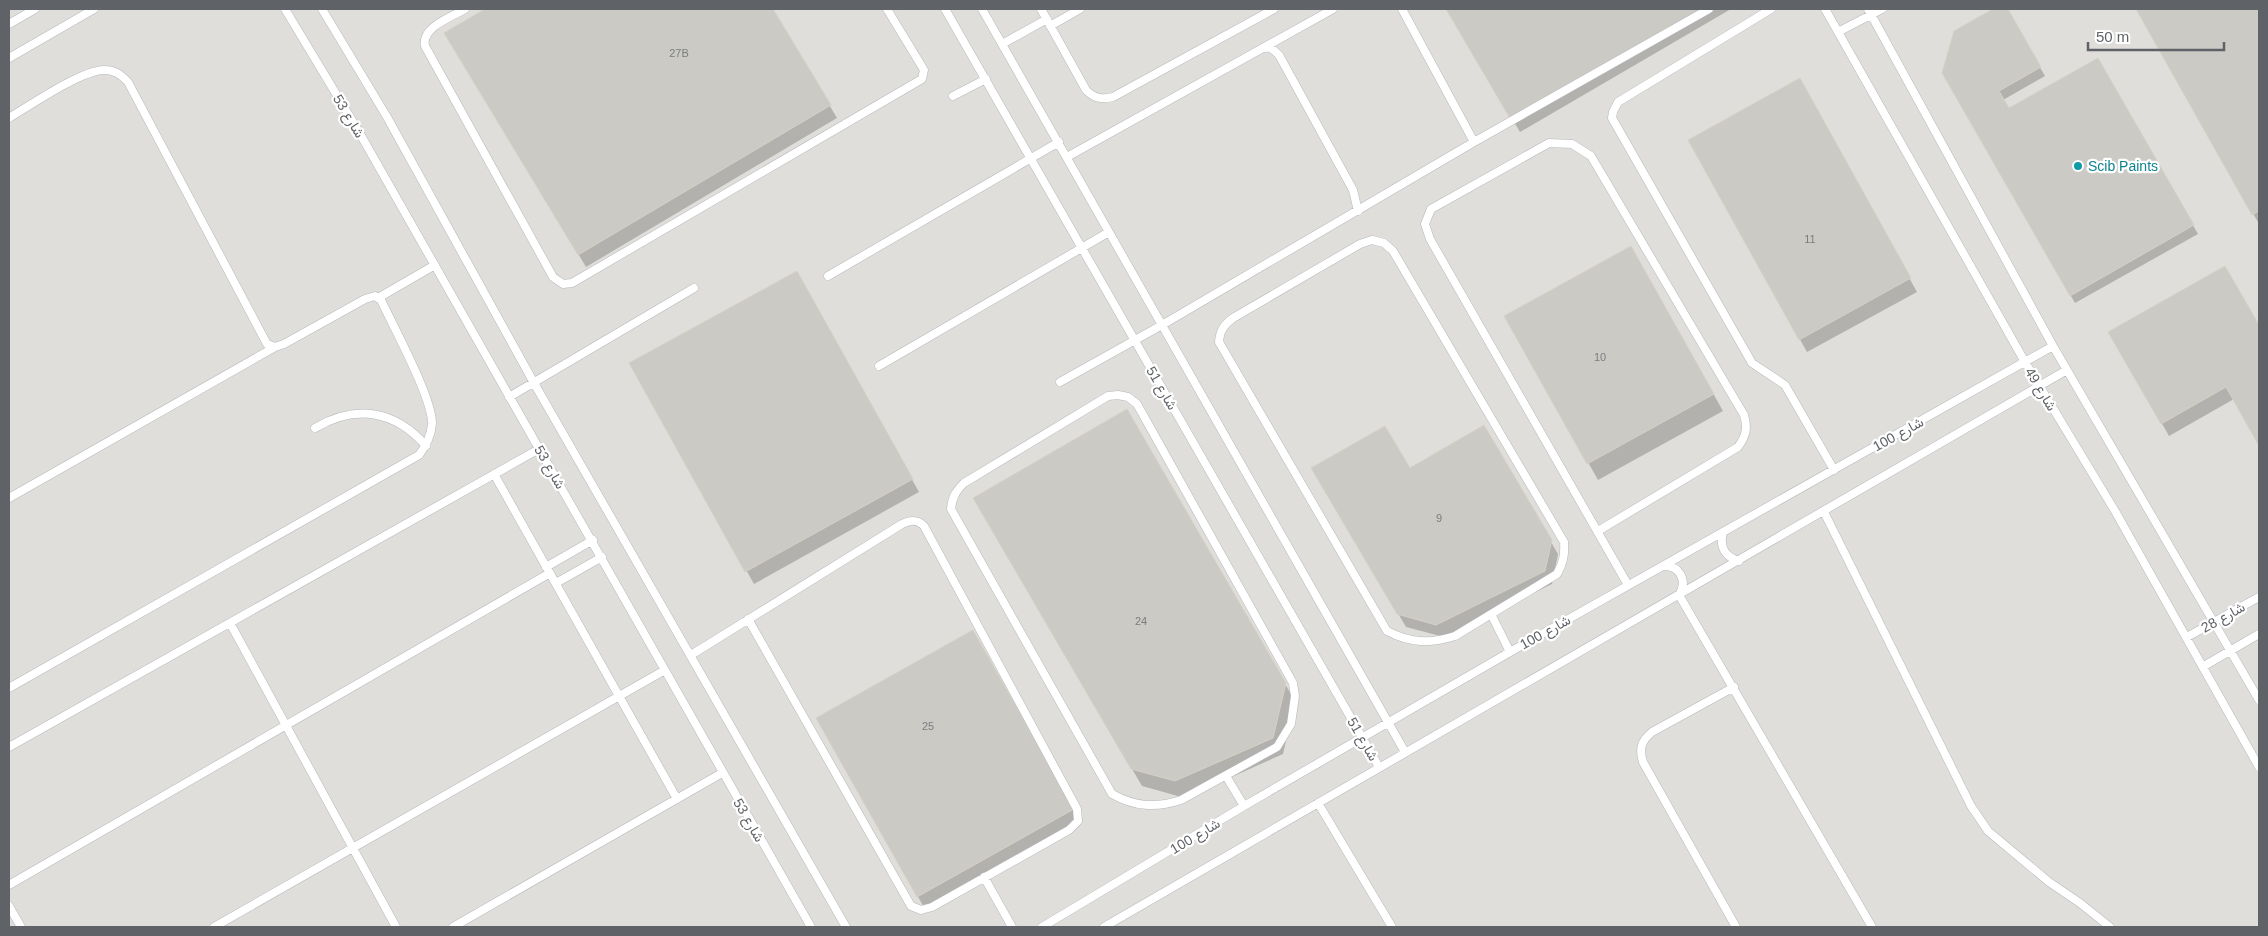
<svg xmlns="http://www.w3.org/2000/svg" width="2268" height="936" viewBox="0 0 2268 936" font-family="Helvetica,Vazirmatn,sans-serif">
	<style>
		.industrial { fill: #e0deda }
		.shadow { fill: #0003 }
		.building { fill: #cccac5; stroke: #d6d1c6 }
		.lines { fill: none; stroke-linecap: round; stroke-linejoin: round }
		.service-casing { stroke: #b5b8bc; stroke-width: 9 }
		.service { stroke: #fff; stroke-width: 8 }
		.culture-dot { fill: #0f9aa8; stroke: #fff; stroke-width: 2 }
		.labels { text-anchor: middle; stroke-width: 4.5; stroke-linejoin: round; paint-order: stroke }
		.number-label { font-size: 11px; fill: #7a7d7f }
		.street-label { font-size: 14px; fill: #5f6368; stroke: #fff }
		.culture-label { font-size: 14px; fill: #0d838f; stroke: #fff; text-anchor: start }
	</style>
	<rect width="100%" height="100%" fill="#f1efe8"/>
	<path class="industrial" d="M9 9H2259V927H9Z"/>
	<path class="shadow" d="M487 9H772L837 118 586 267 446 33Z
		M1447 9H1731L1520 132Z
		M1995 9H2006L2045 76 2003 100 2009 109 2097 59 2198 234 2075 303 1943 73 1955 31Z
		M2137 9H2259V224Z
		M1799 80 1917 292 1807 352 1689 141Z
		M1631 247 1723 411 1598 480 1506 317Z
		M2225 267 2259 328V444L2234 399 2169 436 2110 332Z
		M796 273 919 492 754 584 631 364Z
		M1126 411 1295 701 1283 754 1185 798 1142 786 974 498Z
		M1484 427 1558 554 1552 584 1444 637 1406 627 1313 469 1410 470Z
		M972 632 1080 822 925 909 817 719Z"/>
	<path class="building" d="M485 9H773L831 105 578 255 444 33Z
		M1446 9H1702L1511 120Z
		M1993 9H2008L2041 67 1999 91 2009 108 2098 58 2194 225 2070 296 1942 73 1954 31Z
		M2136 9H2259V211L2252 215Z
		M1800 78 1911 278 1799 340 1688 140Z
		M1631 246 1714 394 1587 464 1504 316Z
		M2225 266 2259 325V446L2226 387 2161 424 2108 332Z
		M797 271 913 479 745 572 629 363Z
		M1127 409 1286 683 1273 738 1175 781 1131 769 973 498Z
		M1484 425 1552 540 1545 571 1436 625 1397 614 1311 468 1385 426 1410 468Z
		M973 630 1074 809 917 897 816 718Z"/>
	<g class="lines">
		<defs>
			<path id="service" d="M285 9 359 132 811 927
				M322 9 387 117 534 383 846 927
				M465 9C452 17 421 27 425 46L553 277 563 284 572 283 922 79 924 70 887 9
				M945 9 1379 767
				M982 9 1405 752
				M1041 9 1086 90C1094 98 1101 100 1113 97L1274 9
				M1402 9 1474 142
				M1771 9 1618 102 1613 112 1612 118 1752 363 1785 385 1834 470
				M1825 9 2025 362 2115 511 2259 767
				M1868 9 2053 346 2259 700
				M9 24 35 9
				M1050 26 1080 9
				M1838 32 1882 9
				M1004 43 1047 19
				M1265 48 1270 47 1279 55 1353 190 1358 211
				M9 58 94 9
				M953 96 986 79
				M9 118C29 106 83 69 105 70 115 70 121 75 128 82L267 344 275 347 284 344 365 299 375 296 381 300C393 326 433 399 432 424 431 436 426 446 419 455L9 688
				M1067 157 1333 9
				M1372 240 1384 243 1393 251 1564 542C1565 555 1563 563 1557 574L1455 636C1430 644 1410 643 1387 631L1219 342C1220 330 1224 325 1233 318L1360 244Z
				M828 276 1059 142
				M378 298 435 265
				M879 366 1109 232
				M1060 382 1162 325 1474 142 1709 9
				M1118 395 1128 397 1137 404 1293 683 1295 696 1291 724 1277 747 1181 800C1156 808 1135 807 1112 794L951 509C952 497 956 491 964 483L1108 396Z
				M509 397 694 288
				M315 428C356 404 395 410 426 446
				M494 474 677 799
				M9 498 275 347
				M1824 512 1971 806 1988 831 2049 882 2080 903 2110 927
				M1598 531 1738 447C1746 436 1748 428 1744 415L1591 156 1572 144 1549 143 1431 209 1425 224 1430 239 1628 585
				M1723 532C1719 547 1725 557 1739 561
				M1663 566C1680 565 1688 581 1679 595L1872 927
				M546 567 593 540
				M556 583 602 557
				M1491 614 1510 652
				M230 623 396 927
				M2187 637 2259 597
				M691 655 902 524C910 520 917 519 924 526L1077 809 1078 821 1069 830 932 907 921 910 911 906 748 619
				M2204 666 2259 634
				M1734 687 1652 732C1641 741 1639 749 1643 762L1736 927
				M9 747 539 449
				M1226 776 1244 806
				M1318 803 1392 927
				M984 877 1012 927
				M9 885 550 573
				M9 906 21 927
				M214 927 665 670
				M453 927 722 773
				M1042 927 1244 806 1510 652 2053 346
				M1104 927 2067 370"/>
		</defs>
		<use href="#service" class="service-casing"/>
		<use href="#service" class="service"/>
	</g>
	<circle class="culture-dot" cx="2078" cy="166" r="5"/>
	<g class="labels">
		<g class="number-label">
			<text x="679" y="57">27B</text>
			<text x="1810" y="243">11</text>
			<text x="1600" y="361">10</text>
			<text x="1439" y="522">9</text>
			<text x="1141" y="625">24</text>
			<text x="928" y="730">25</text>
		</g>
		<g class="street-label">
			<text transform="translate(349 116) rotate(59)" y="5">شارع 53</text>
			<text transform="translate(1162 388) rotate(60)" y="5">شارع 51</text>
			<text transform="translate(2041 389) rotate(59)" y="5">شارع 49</text>
			<text transform="translate(1898 434) rotate(-29)" y="5">شارع 100</text>
			<text transform="translate(550 467) rotate(60)" y="5">شارع 53</text>
			<text transform="translate(2223 617) rotate(-29)" y="5">شارع 28</text>
			<text transform="translate(1545 632) rotate(-29)" y="5">شارع 100</text>
			<text transform="translate(1363 739) rotate(60)" y="5">شارع 51</text>
			<text transform="translate(749 820) rotate(60)" y="5">شارع 53</text>
			<text transform="translate(1195 836) rotate(-31)" y="5">شارع 100</text>
		</g>
		<g class="culture-label">
			<text x="2088" y="171">Scib Paints</text>
		</g>
	</g>
	<rect width="2268" height="936" fill="none" stroke="#5f6368" stroke-width="20"/>
	<path d="M2088 42v8h136v-8" fill="none" stroke="#5f6368" stroke-width="2.5"/>
	<text x="2096" y="42" font-size="15" fill="#5f6368" stroke="#ffffff" stroke-width="4" paint-order="stroke">50 m</text>
</svg>
